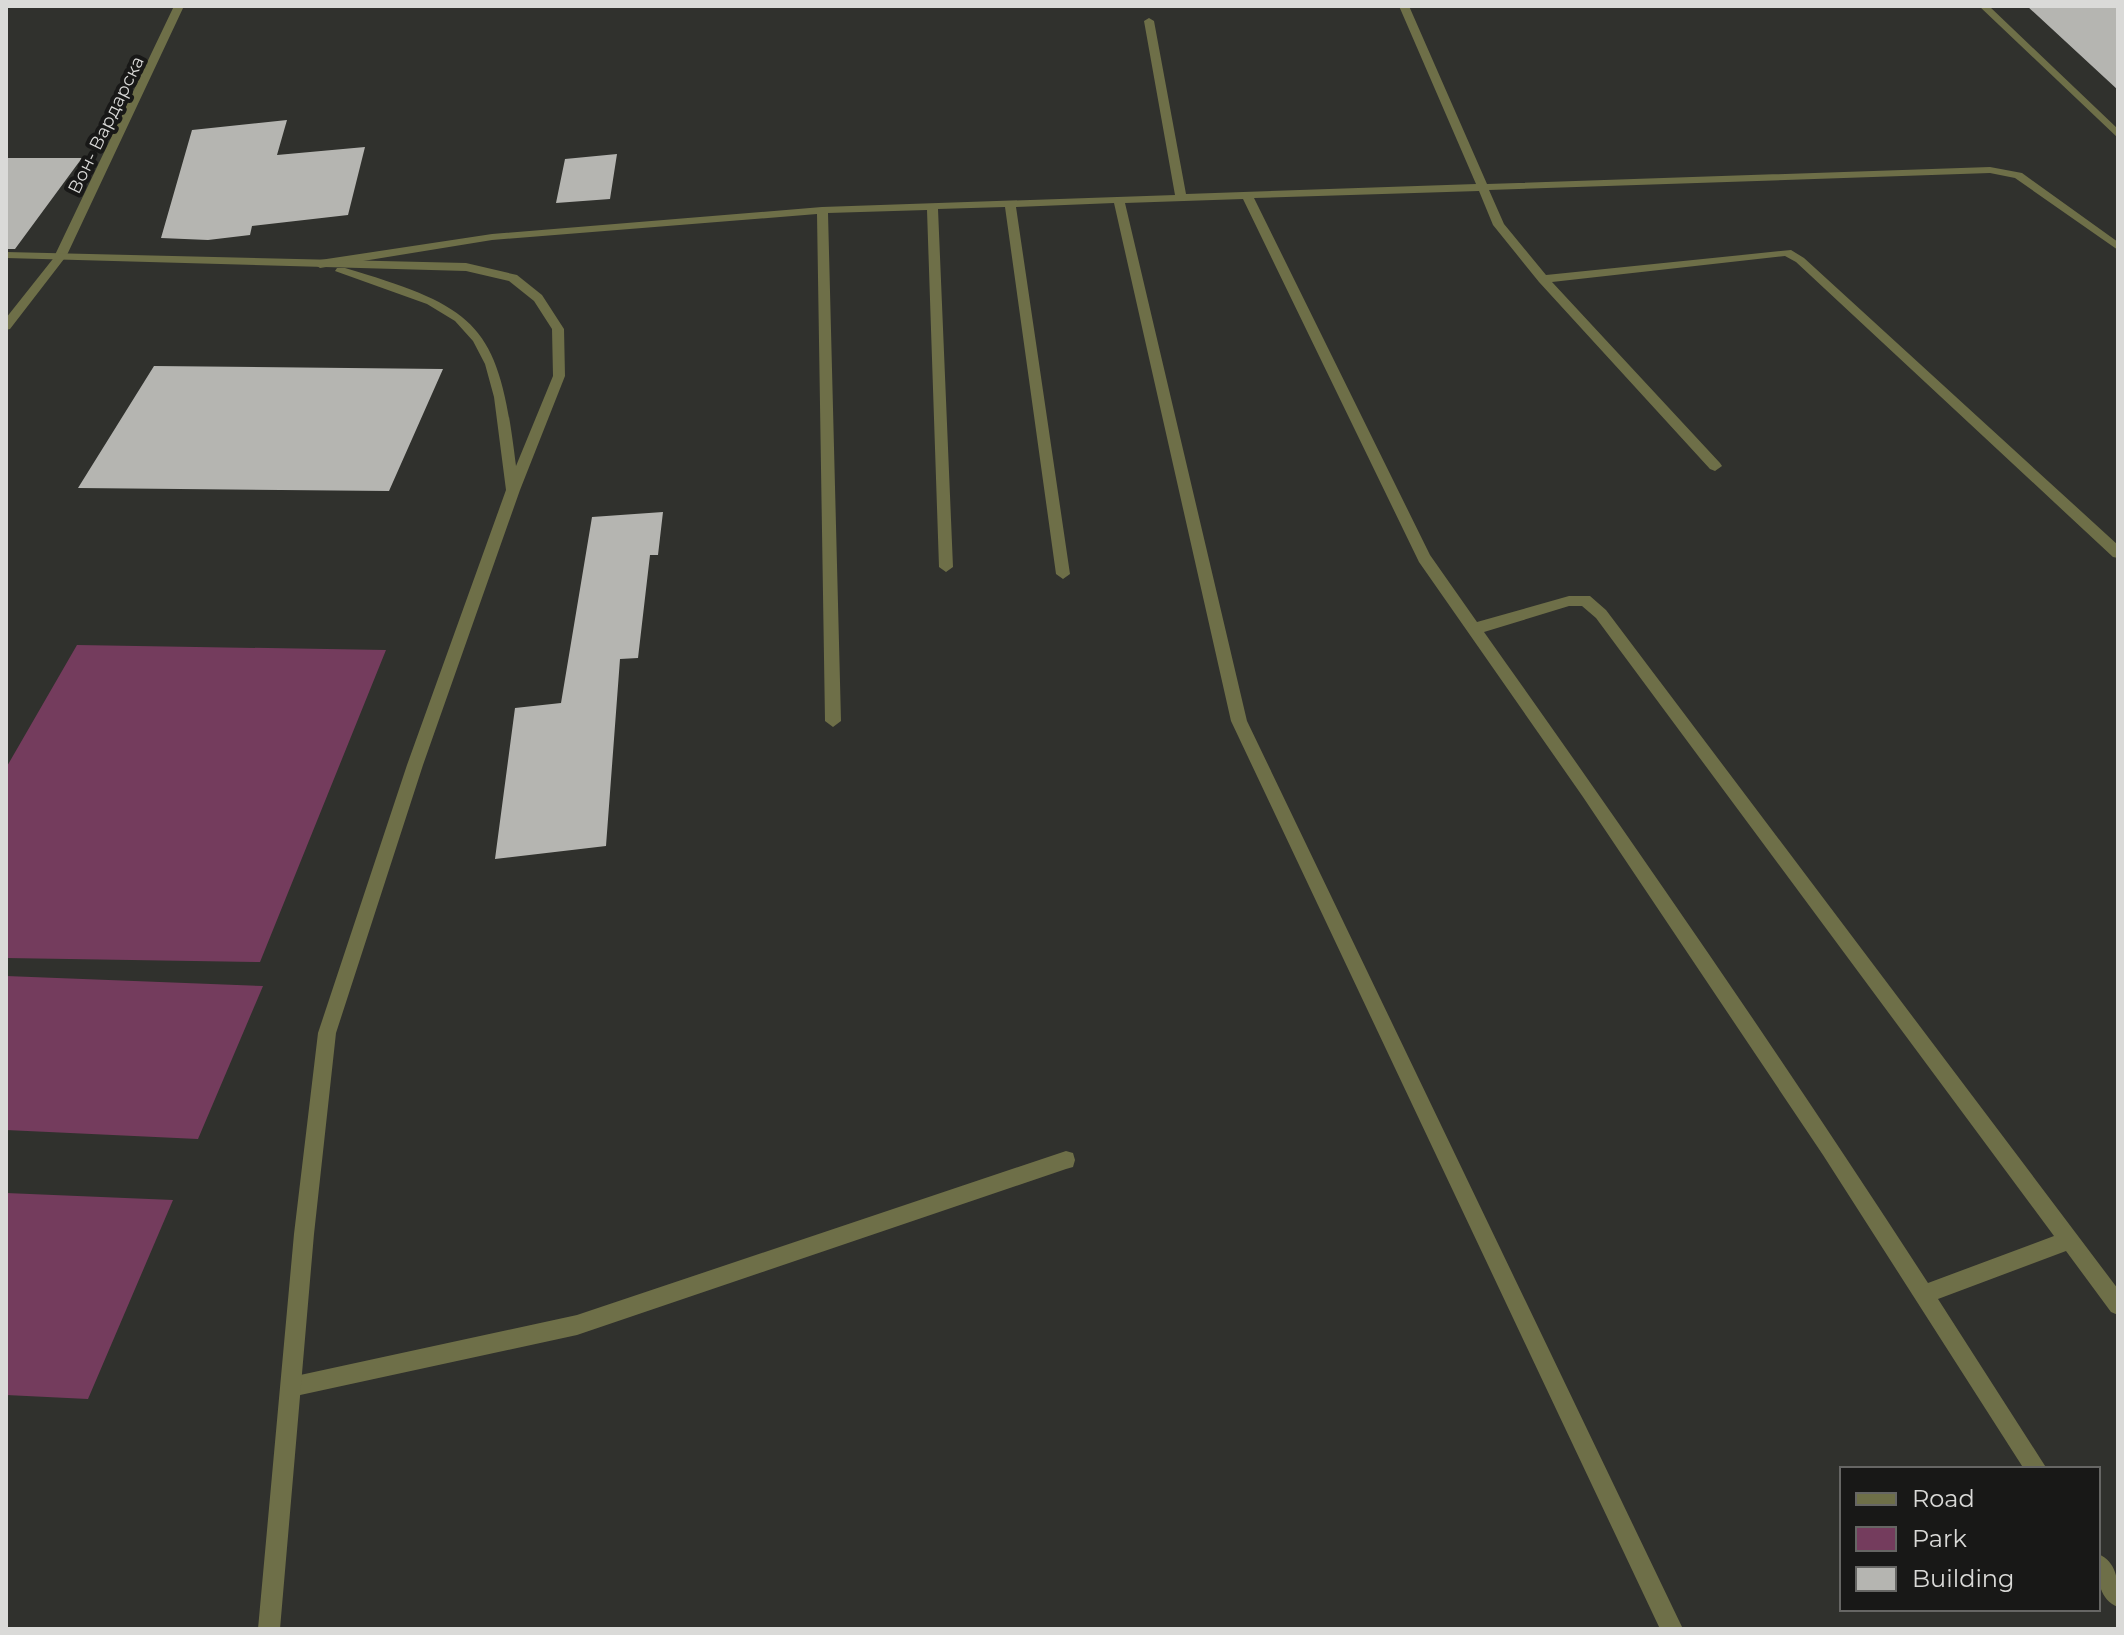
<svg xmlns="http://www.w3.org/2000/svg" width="2124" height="1635" viewBox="0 0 2124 1635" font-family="Montserrat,sans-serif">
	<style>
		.green { fill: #743c5d }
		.building { fill: #b5b5b1 }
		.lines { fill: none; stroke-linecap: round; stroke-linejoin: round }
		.service { fill: #6e6f48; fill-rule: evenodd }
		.minor { fill: #6e6f48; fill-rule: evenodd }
		.tertiary { fill: #6e6f48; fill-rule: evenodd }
		.labels { text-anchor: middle; stroke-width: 8; stroke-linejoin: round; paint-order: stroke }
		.far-street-label { font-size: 18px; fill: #dadad8; stroke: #181817 }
	</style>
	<rect width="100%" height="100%" fill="#30312d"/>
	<path class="green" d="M77 645 386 650 260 962 6 958V768Z
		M6 976 263 986 198 1139 6 1130Z
		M6 1193 173 1200 88 1399 6 1395Z"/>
	<path class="building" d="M2027 6H2118V90Z
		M287 120 277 155 365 147 348 215 252 226 250 235 208 240 161 238 192 130Z
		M617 154 610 199 556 203 565 159Z
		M6 158H82L15 249H6Z
		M154 366 443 369 389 491 78 488Z
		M663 512 658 555H650L638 658 620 659 606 846 495 859 515 708 561 703 592 517Z"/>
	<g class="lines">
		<path class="service" d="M1979 6H1989L2118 129V138Z
			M60 253 66 257 64 259 10 329 6 330V318L56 255Z
			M1066 1151 1073 1153 1075 1160 1073 1167 1066 1169 577 1335 291 1397 284 1394 281 1387 284 1380 291 1377 577 1315Z"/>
		<path class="minor" d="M174 6H184L66 257 56 259 54 257Z
			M1399 6H1409L1487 184 1990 167 2022 173 2118 242V250L2015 178 1990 173 1489 190 1504 224 1546 275 1791 250 1804 258 2118 545V558L2113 557 1796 262 1785 256 1552 282 1720 463 1722 466 1715 471 1710 469 1539 282 1493 225 1479 191 1254 198 1430 555 1477 622 1569 596H1590L1606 610 2118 1289V1315L2111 1312 2066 1251 1938 1299 2047 1469H2024L1823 1155 1583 797 1419 562 1243 199 1125 203 1247 721 1683 1629H1660L1231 721 1114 203 1016 207 1070 574 1063 579 1056 574 1005 207 938 209 953 567 946 572 939 567 927 210 828 213 841 721 833 727 825 721 817 214 492 240 320 268 314 264 320 260 492 234 822 207 1175 195 1144 21 1149 18 1154 21 1186 194 1476 184ZM1569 606H1582L1596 618 2054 1236 1928 1283C1785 1062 1636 846 1484 632Z
			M2098 1554C2120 1563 2118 1587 2118 1607 2096 1598 2098 1574 2098 1554Z"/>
		<path class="tertiary" d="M6 252 466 263 517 275 542 295 564 329 565 376 520 490 423 765 336 1033 314 1234 280 1629H258L294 1234 318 1033 407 765 506 490 494 397 485 364 473 341 455 321 427 304 335 271 337 268H345C480 308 499 325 516 466L553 376 552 329 534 301 509 281 466 271 6 258Z"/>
	</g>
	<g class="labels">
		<g class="far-street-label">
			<text transform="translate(106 125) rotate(-64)" y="6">Вон- Вардарска</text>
		</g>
	</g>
	<rect width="2124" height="1635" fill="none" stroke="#dadad8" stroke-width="16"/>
	<rect x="1840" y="1467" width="260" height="144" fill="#181817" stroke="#666664" stroke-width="2"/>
	<rect x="1856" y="1493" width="40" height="12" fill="#6e6f48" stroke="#666664" stroke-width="2"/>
	<text x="1912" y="1507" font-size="24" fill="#dadad8">Road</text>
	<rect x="1856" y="1527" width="40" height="24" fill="#743c5d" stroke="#666664" stroke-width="2"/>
	<text x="1912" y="1547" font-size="24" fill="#dadad8">Park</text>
	<rect x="1856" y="1567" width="40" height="24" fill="#b5b5b1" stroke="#666664" stroke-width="2"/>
	<text x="1912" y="1587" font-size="24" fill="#dadad8">Building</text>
</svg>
